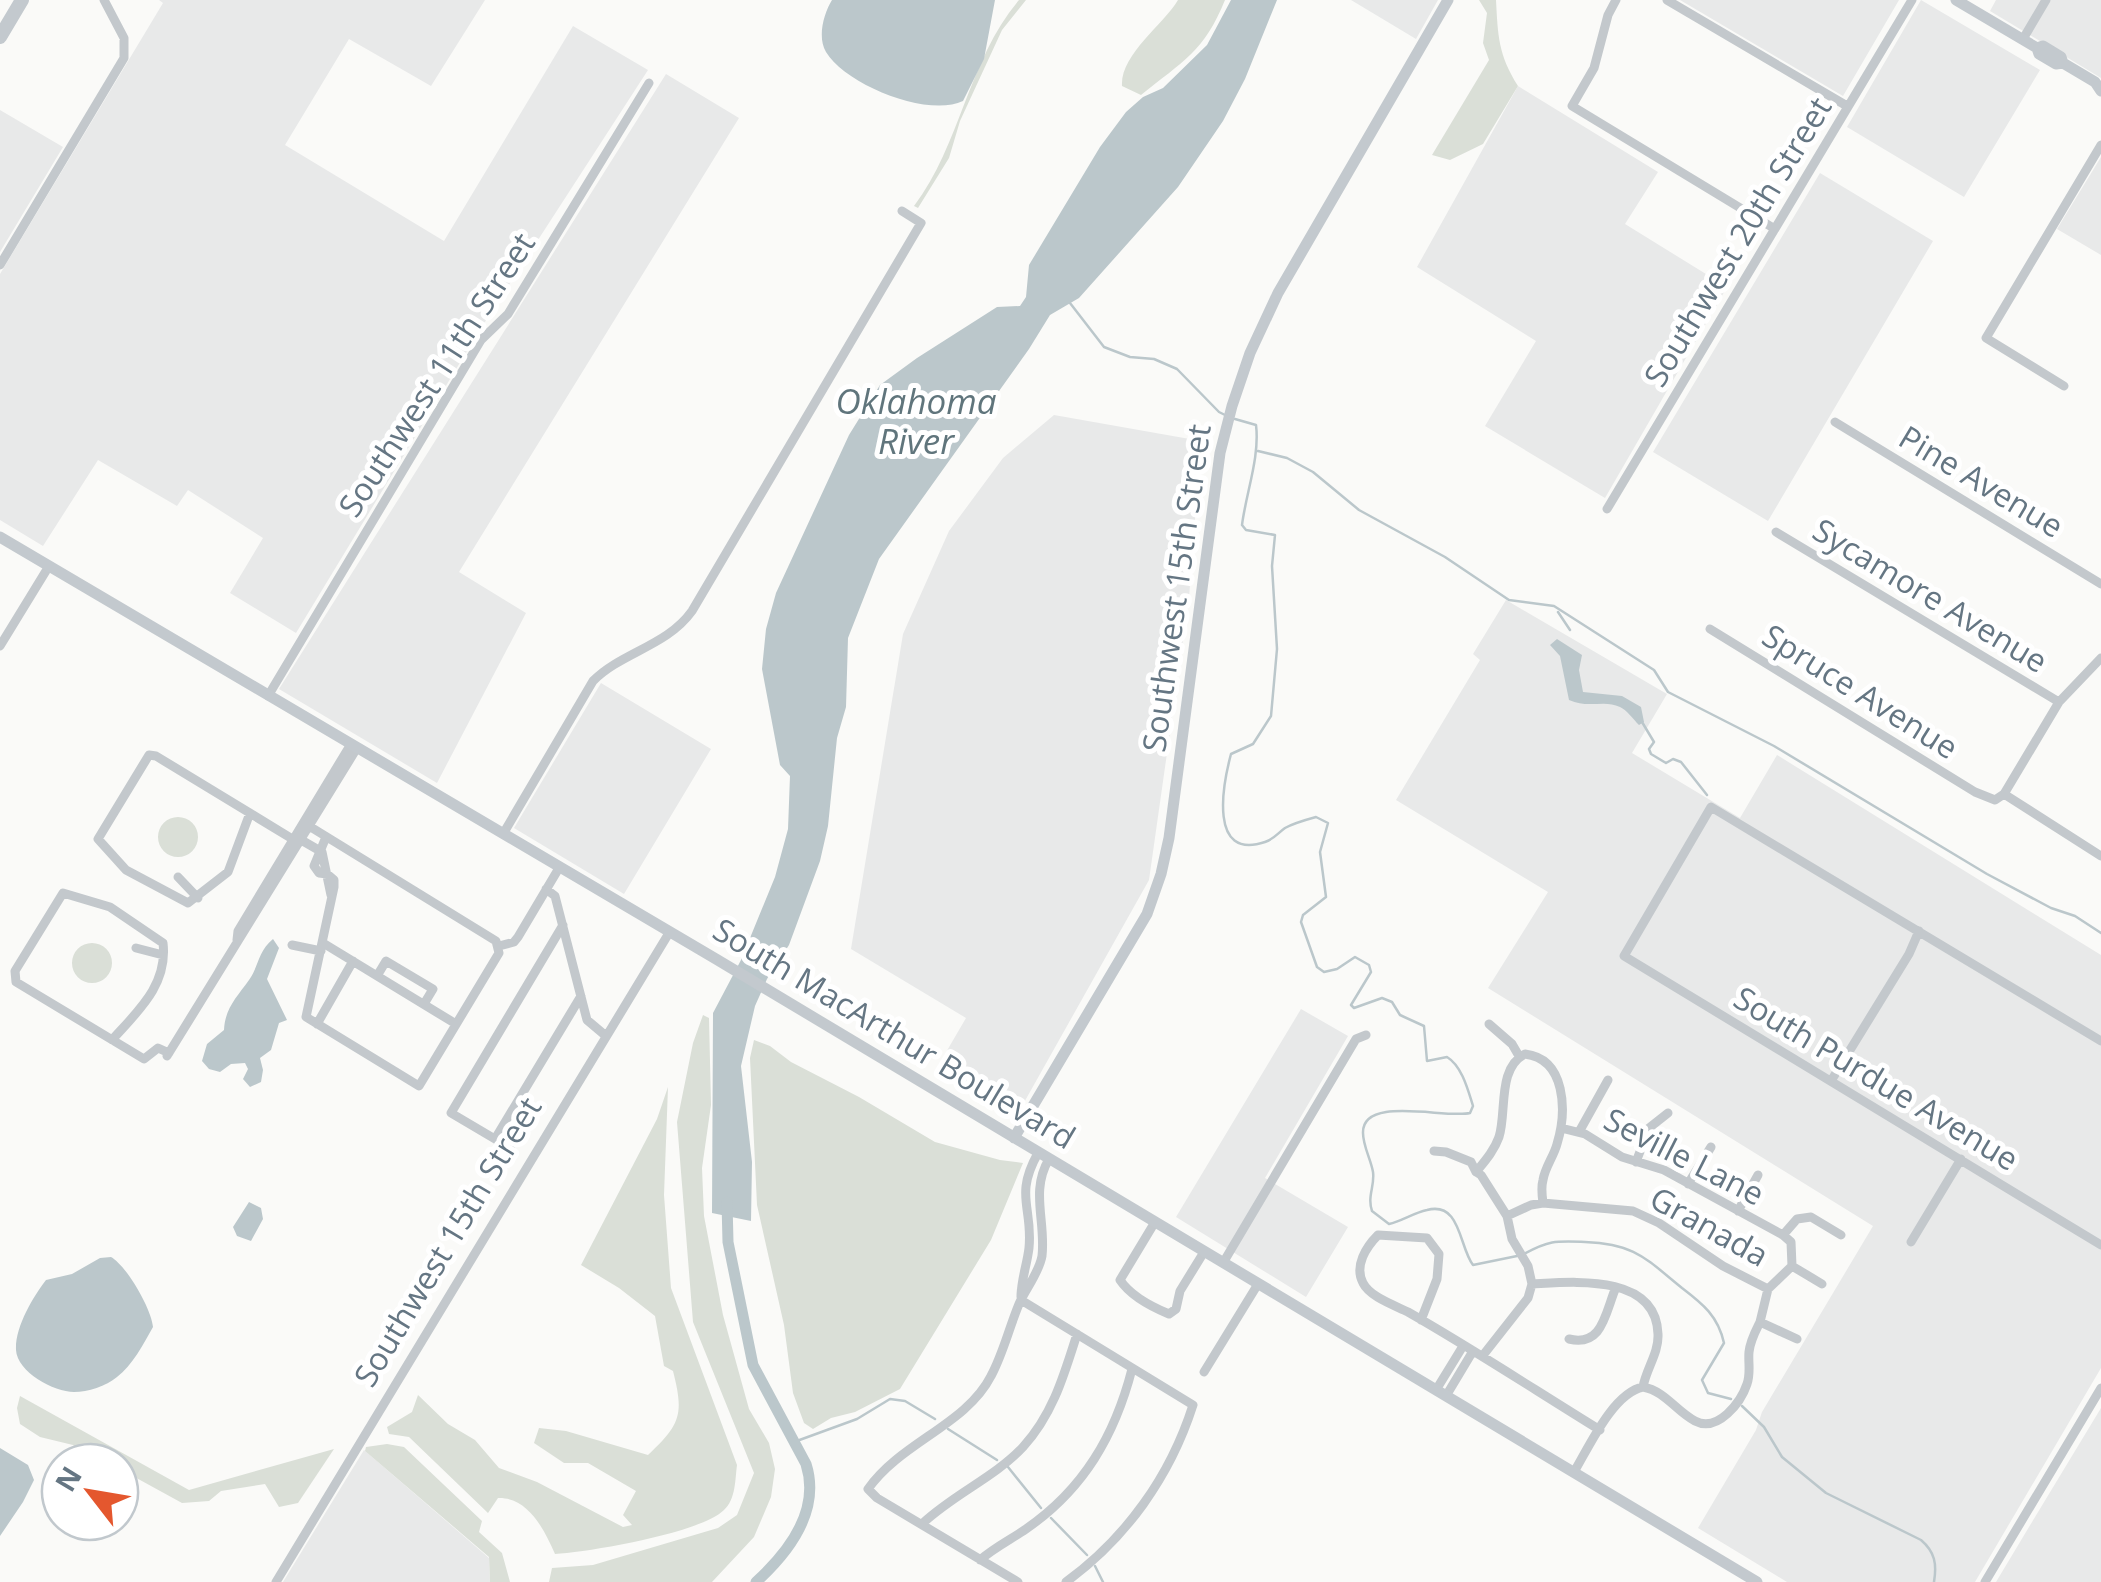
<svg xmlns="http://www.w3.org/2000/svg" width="2101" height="1582" viewBox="0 0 2101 1582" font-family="'Open Sans',sans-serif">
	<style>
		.built { fill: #e8e9e9 }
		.green { fill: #dadfd7 }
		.water { fill: #bbc7cb }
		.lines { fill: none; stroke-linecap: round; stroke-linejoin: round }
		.stream { stroke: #bbc7cb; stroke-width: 2.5 }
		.river { stroke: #bbc7cb; stroke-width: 11 }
		.minor { stroke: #c3c8cc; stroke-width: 9 }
		.major { stroke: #c3c9ce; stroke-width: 11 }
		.highway { stroke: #c3c9ce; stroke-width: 14 }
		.labels { text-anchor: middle; stroke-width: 10; stroke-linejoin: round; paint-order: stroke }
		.street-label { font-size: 32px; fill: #657683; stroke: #fff }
		.water-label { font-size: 35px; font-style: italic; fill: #60757c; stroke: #fff }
	</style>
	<rect width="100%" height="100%" fill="#fafaf8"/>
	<path class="built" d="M159 0H485L431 86 349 39 285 145 444 241 573 26 648 70 481 328 296 633 230 593 263 538 188 490 177 506 98 460 43 546 0 520V274L163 3Z
		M1351 0H1438L1416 39Z
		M1680 0H1899L1843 96Z
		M1921 0 2040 70 1964 197 1847 127Z
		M1996 0H2101V78L1990 11Z
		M666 74 739 118 459 572 526 613 437 783 279 689Z
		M1518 86 1658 172 1625 224 1727 287 1605 498 1485 426 1536 341 1417 267Z
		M0 110 63 147 0 252Z
		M2101 157V255L2057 229Z
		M1820 173 1933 241 1768 521 1653 452Z
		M1054 415 1201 441 1189 598 1149 880 1017 1115 938 1066 966 1018 851 949 903 634 949 531 1003 458Z
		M1506 600 1667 694 1632 753 1740 818 1777 755 2101 955V1368L1975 1582H1787L1698 1528 1756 1430 1762 1412 1873 1226 1488 988 1548 892 1396 800 1480 660 1473 654Z
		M601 683 711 749 624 894 514 828Z
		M1301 1009 1348 1036 1265 1178 1348 1227 1306 1297 1176 1217Z
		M2101 1408V1582H1996L2029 1527Z
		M364 1450 489 1558 490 1582H283Z"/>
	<path class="green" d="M1019 0H1026L1002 30 960 121 949 158 918 208 914 206C961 144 968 60 1019 0Z
		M1178 0H1225C1204 52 1183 61 1141 95L1122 86C1120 55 1163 25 1178 0Z
		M1479 0H1496C1498 36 1498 54 1518 86L1483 144 1450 160 1432 155 1489 60 1483 43 1487 13Z
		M158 837a20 20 0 1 1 40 0a20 20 0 1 1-40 0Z
		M72 963a20 20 0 1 1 40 0a20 20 0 1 1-40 0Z
		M703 1015 709 1018 711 1105 702 1168 704 1216 723 1315 749 1409 769 1443 775 1469 771 1497 754 1537 712 1582H549L552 1568 593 1565 718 1528 737 1515 754 1473 693 1322 677 1122 693 1043Z
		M754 1040 770 1046 791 1062 859 1097 935 1142 1000 1160 1023 1163 991 1240 900 1389 855 1412 831 1418 813 1429 804 1423 793 1393 784 1325 757 1205 750 1058Z
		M668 1087 664 1195 671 1288 737 1465C735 1479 736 1499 724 1510 701 1533 589 1552 555 1554 544 1529 528 1497 498 1498L488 1513 409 1437 389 1434 387 1427 412 1412 418 1395 448 1424 475 1440 499 1468 537 1482 623 1527 632 1525 623 1515 636 1491 588 1463H564L534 1443 539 1428 566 1431 648 1455C681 1424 684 1414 673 1371L664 1366 655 1316 619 1288 581 1265 657 1119Z
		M20 1396 189 1490 334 1449 298 1503 279 1507 265 1484 221 1491 209 1501 182 1503 120 1469V1462H102L86 1456 73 1445 40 1437 20 1424 17 1408Z
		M387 1444 404 1447 482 1521 479 1532 502 1553 510 1582H490L489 1557 365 1451 366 1447Z"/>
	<path class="water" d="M832 0H995L984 59 963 101C928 118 846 85 826 52 817 37 824 13 832 0Z
		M1231 0H1277L1245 79 1223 121 1178 187 1079 298 1050 315 1029 349 879 559 848 638 846 707 837 738 828 826 820 861 789 945 767 979 755 1006 741 1066 752 1162 751 1221 712 1213 713 1013 741 960 775 877 788 829 790 776 780 765 762 669 766 629 776 593 849 435 880 385 917 358 997 307 1020 306 1026 297 1029 265 1100 147 1126 112 1143 97 1163 88 1207 45Z
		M1557 639 1582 655 1579 670 1583 692 1622 696 1641 707 1644 722 1639 725C1633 719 1627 710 1620 707 1604 699 1589 709 1569 700L1560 656 1550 645Z
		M273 939 279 948 267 979 287 1020 279 1023 271 1050 260 1058 263 1070 261 1082 250 1087 243 1079 248 1069 245 1063 231 1064 220 1072 209 1069 202 1061 207 1044 224 1030C225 1008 237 997 249 980 259 966 258 951 273 939Z
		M249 1202 261 1208 263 1219 251 1241 237 1236 233 1227Z
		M111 1257C127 1266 152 1310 153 1327 144 1343 132 1366 117 1377 106 1386 88 1392 74 1392 54 1392 17 1372 16 1350 15 1327 33 1297 46 1280L72 1274 100 1258Z
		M0 1448 28 1465 34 1480 23 1502 0 1536Z"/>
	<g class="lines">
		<path class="stream" d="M1070 303 1104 347 1130 357 1154 359 1177 369 1219 412 1227 416
			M1235 419 1256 425C1260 457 1246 493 1242 525L1246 530 1275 535 1272 566 1277 649 1271 716 1253 744 1231 754C1223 784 1208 861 1265 842 1274 839 1278 833 1285 828 1294 823 1305 820 1316 817L1328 823 1320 852 1326 897 1303 915 1301 922 1317 967 1324 972 1337 969 1355 957 1369 965 1371 972 1351 1005 1354 1008 1382 998 1392 1002 1400 1015 1424 1026 1427 1061 1447 1057C1462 1066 1468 1090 1473 1106L1470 1113C1446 1119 1362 1095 1363 1133 1363 1146 1371 1160 1373 1172 1375 1186 1367 1196 1372 1211L1389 1224C1402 1221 1413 1213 1427 1210 1461 1201 1459 1247 1473 1265L1517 1256
			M1258 451 1287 458 1313 472 1359 510 1445 557 1509 600 1554 606 1654 670 1668 692 1774 746 1987 874 2051 908 2075 916 2101 933
			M1558 612 1570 630
			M1642 722 1654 742 1649 749 1651 754 1666 763 1673 759 1681 762 1707 795
			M1524 1254C1550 1240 1556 1241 1585 1242 1635 1244 1645 1258 1682 1288 1703 1304 1718 1316 1724 1343L1702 1380 1708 1393 1731 1399
			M1742 1406 1764 1427 1782 1457 1826 1493 1921 1540C1935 1552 1937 1564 1934 1582
			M948 1429 997 1460
			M794 1442 857 1419 890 1399 905 1401 935 1419
			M1008 1467 1041 1508
			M1051 1518 1087 1555
			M1095 1566 1103 1582"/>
		<path class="river" d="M727 1202 728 1242 753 1365 806 1464C821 1511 789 1552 756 1582"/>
		<path class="minor" d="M1616 0 1608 15 1594 68 1572 106 1775 229
			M1667 0 1847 106
			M2023 39 2046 0
			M0 265 124 58V38L104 0
			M2064 386 1986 338 2101 145
			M1835 422 2101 584
			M1607 509 1912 0
			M1776 532 2059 702
			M1710 629 1975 792 1995 800 2004 794 2059 702 2101 658
			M0 646 49 566
			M268 696 481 340 508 314 649 83
			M2004 794 2101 856
			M250 813 228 872 188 903 126 870 98 839 149 755 156 756 299 843
			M309 826 496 941 499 953 419 1086 306 1017 334 887V880L327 874 319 873 314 866 326 837
			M503 834 593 681C622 652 667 646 692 611L921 223 902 211
			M296 837 322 852 331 895
			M178 877 198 898
			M546 889 555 896 587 1020 606 1036
			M563 925 451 1113 495 1139 581 996
			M237 940 238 931 351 744
			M323 943 456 1024
			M292 945 321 951
			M499 946 514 942 518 937 559 868
			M136 948 163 955
			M377 976 386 961 433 989 424 1004
			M317 1024 353 961
			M1489 1024 1512 1044 1519 1056
			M112 1040C138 1011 168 985 163 943L110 907 63 893 15 971 16 982 144 1059 158 1048 169 1053
			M2101 1041 1711 807 1624 956 2101 1245
			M167 1056 357 748
			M1831 1081 1909 954 1919 931
			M1561 1128 1585 1134 1622 1157 1664 1170 1783 1235 1791 1242 1792 1266 1768 1289
			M1579 1132 1608 1080
			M495 1139 510 1148
			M1434 1151 1446 1152 1471 1162 1476 1172 1481 1175 1507 1216 1512 1239 1528 1266 1532 1284
			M1636 1162 1649 1128 1668 1113
			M1476 1172C1485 1161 1494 1151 1499 1137 1507 1112 1497 1068 1525 1054 1566 1059 1567 1111 1557 1144 1554 1156 1545 1167 1543 1180 1541 1187 1542 1196 1543 1203
			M1688 1184 1711 1147
			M1738 1211 1758 1175
			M1507 1216 1531 1205 1543 1203 1633 1211 1659 1223 1723 1266 1768 1289
			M1155 1222 1120 1280C1130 1295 1152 1307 1169 1314L1176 1309 1180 1291 1204 1252
			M1783 1235 1797 1219 1811 1217 1841 1235
			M1911 1242 1961 1159
			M1223 1263 1356 1039 1366 1035
			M1792 1266 1822 1284
			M1021 1297C1021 1280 1027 1265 1029 1248 1033 1207 1014 1196 1038 1153
			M1021 1300 1193 1405C1170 1477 1126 1538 1066 1582
			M1421 1320 1437 1279 1439 1254 1427 1238 1378 1235C1366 1247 1354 1266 1363 1283 1370 1297 1394 1305 1408 1312 1473 1349 1535 1390 1600 1430
			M1760 1322 1768 1289
			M1569 1339C1603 1347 1605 1313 1616 1287
			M1484 1354 1528 1298 1532 1284C1573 1282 1656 1273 1658 1334 1659 1353 1646 1369 1643 1387 1665 1391 1676 1411 1695 1421 1718 1433 1741 1402 1747 1384 1751 1373 1748 1363 1749 1352 1750 1341 1755 1332 1760 1322L1797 1339
			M1204 1372 1258 1284
			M1436 1390 1463 1346
			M1446 1396 1473 1351
			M1574 1472C1589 1447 1613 1393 1643 1387
			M923 1523C954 1494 995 1477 1023 1447 1053 1414 1064 1375 1077 1334
			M980 1560C995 1547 1010 1540 1026 1529 1084 1489 1115 1435 1132 1369
			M276 1582 669 933
			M1018 1582 877 1498 868 1489C901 1442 966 1425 991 1376 1003 1354 1009 1328 1019 1304 1026 1288 1039 1273 1042 1256 1046 1221 1030 1191 1049 1159
			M1985 1582 2101 1388"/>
		<path class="major" d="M1956 0 2037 48 2039 54 2056 64 2063 63
			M2037 48 2043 46 2061 57 2063 63 2095 82 2101 91
			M0 537 716 959 1757 1582
			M1014 1138 1147 914 1161 874 1169 838 1220 453 1232 406 1250 353 1278 293 1448 0"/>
		<path class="highway" d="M0 37 22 0"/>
	</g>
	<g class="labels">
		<g class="street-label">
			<text transform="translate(1738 242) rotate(-59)" y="11">Southwest 20th Street</text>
			<text transform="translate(437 375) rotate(-57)" y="11">Southwest 11th Street</text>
			<text transform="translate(1981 482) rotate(31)" y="11">Pine Avenue</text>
			<text transform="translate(1177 588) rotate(-82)" y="11">Southwest 15th Street</text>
			<text transform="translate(1930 596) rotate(31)" y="11">Sycamore Avenue</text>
			<text transform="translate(1860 692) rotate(32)" y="11">Spruce Avenue</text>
			<text transform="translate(894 1034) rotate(31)" y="11">South MacArthur Boulevard</text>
			<text transform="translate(1876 1079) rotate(31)" y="11">South Purdue Avenue</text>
			<text transform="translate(1684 1157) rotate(27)" y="11">Seville Lane</text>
			<text transform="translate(1709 1227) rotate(29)" y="11">Granada</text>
			<text transform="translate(448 1242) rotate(-59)" y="11">Southwest 15th Street</text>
		</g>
		<g class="water-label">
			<text x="916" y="414">Oklahoma<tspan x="916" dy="40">River</tspan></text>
		</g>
	</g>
	<g transform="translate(90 1492) rotate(301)"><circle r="48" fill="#ffffff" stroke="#c1c8cd" stroke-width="2.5"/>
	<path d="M0-8L18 38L0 25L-18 38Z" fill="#e4572e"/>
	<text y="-15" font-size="28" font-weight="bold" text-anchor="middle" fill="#657683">N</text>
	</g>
</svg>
